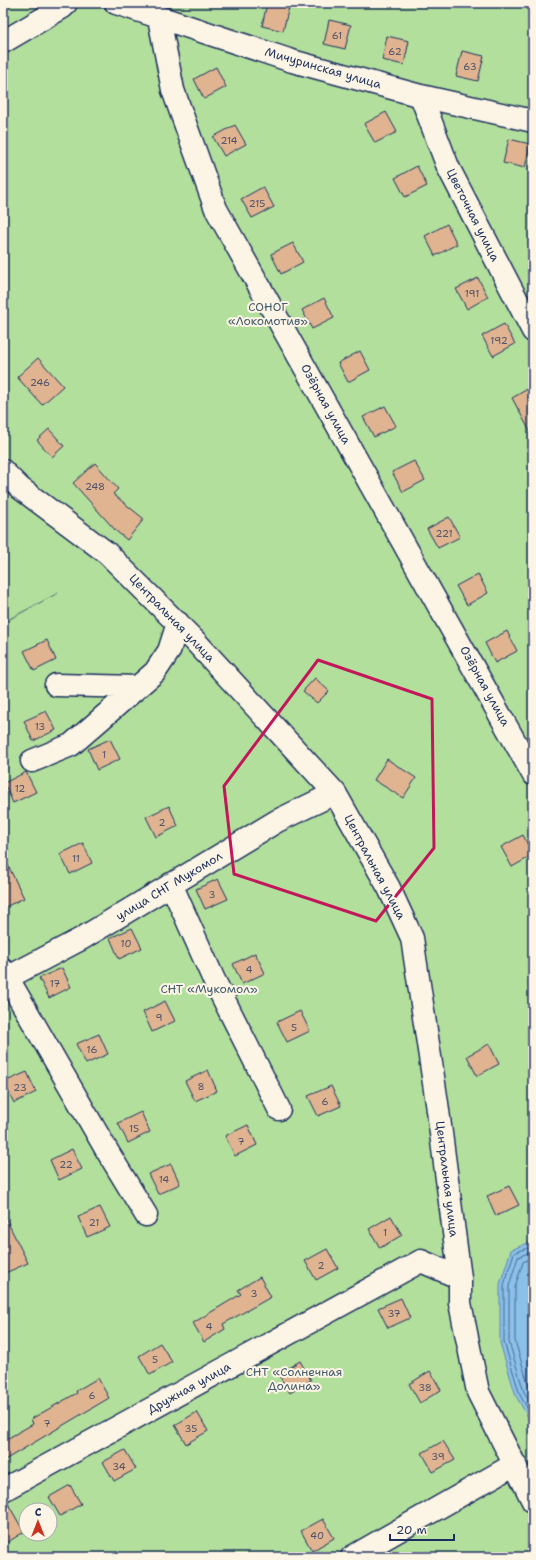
<svg xmlns="http://www.w3.org/2000/svg" width="536" height="1560" viewBox="0 0 536 1560" font-family="'Shantell Sans',sans-serif">
	<style>
		.green { fill: #b3df9d; stroke: #67877e; fill-rule: evenodd }
		.water { fill: #8bc0e8; stroke: #5e86b1 }
		.lines { fill: none; stroke-linecap: round; stroke-linejoin: round }
		.shore { stroke: #486995; stroke-width: 1 }
		.building { fill: #e0b490; stroke: #1b2f5e }
		.street-casing { stroke: #1b2f5e; stroke-width: 25 }
		.street { stroke: #fcf5e5; stroke-width: 22 }
		.marked { fill: none; stroke: #c2185b; stroke-width: 3; stroke-linejoin: round }
		.labels { text-anchor: middle; stroke-width: 4; stroke-linejoin: round; paint-order: stroke }
		.number-label { font-size: 10px; fill: #4c506a }
		.street-label { font-size: 12px; fill: #1b2f5e; stroke: #fcf5e5 }
		.park-label { font-size: 12px; fill: #415b6e; stroke: #fcf5e5 }
	</style>
	<rect width="100%" height="100%" fill="#fcf5e5"/>
	<filter id="ink" filterUnits="userSpaceOnUse"><feTurbulence type="fractalNoise" baseFrequency=".025" numOctaves="2"/><feDisplacementMap in="SourceGraphic" scale="8" xChannelSelector="R" yChannelSelector="G"/><feConvolveMatrix kernelMatrix="1 2 1 2 8 2 1 2 1" color-interpolation-filters="sRGB"/></filter>
	<g filter="url(#ink)">
		<path class="green" d="M3 3H533V1557H3V623L58 593 3 622ZM26 1510H50V1534H26Z"/>
		<path class="water" d="M533 1241V1426L516 1396 500 1343V1284L511 1250Z"/>
		<g class="lines">
			<path class="shore" d="M533 1246 514 1253 504 1285V1342L520 1395 533 1418
				M533 1251 518 1257 509 1286V1342L524 1392 533 1407
				M533 1257 523 1262 515 1287V1341L530 1390 533 1395"/>
		</g>
		<path class="building" d="M267 3 289 7 283 31 262 26Z
			M329 20 351 25 345 49 324 44Z
			M387 36 409 41 404 65 382 60Z
			M462 51 484 56 478 81 456 76Z
			M216 67 226 87 204 99 194 79Z
			M386 112 397 132 375 143 364 124Z
			M235 125 246 144 224 156 213 137Z
			M509 139 530 144 525 168 503 163Z
			M417 166 427 186 405 197 395 178Z
			M263 187 274 207 252 218 241 199Z
			M447 224 457 244 435 256 425 236Z
			M293 243 303 262 281 274 271 254Z
			M478 278 488 297 467 309 456 289Z
			M324 298 334 318 312 329 302 310Z
			M504 324 515 344 493 356 482 336Z
			M360 351 370 370 348 382 338 363Z
			M38 358 63 386 42 405 17 377Z
			M533 386V437L512 398Z
			M385 406 396 426 374 437 363 417Z
			M49 429 64 446 52 457 37 440Z
			M414 461 425 480 403 492 392 472Z
			M95 463 118 489 113 494 144 519 127 540 116 531 73 483Z
			M449 517 460 537 438 548 427 529Z
			M478 574 488 593 467 605 456 586Z
			M507 631 517 651 495 663 485 643Z
			M47 640 56 660 34 671 24 651Z
			M315 678 329 691 317 703 303 691Z
			M46 711 56 730 33 741 24 721Z
			M110 739 120 759 97 770 88 749Z
			M387 759 416 778 403 798 374 780Z
			M26 772 36 792 13 803 4 783Z
			M169 806 178 826 156 837 146 817Z
			M523 835 533 855 512 867 501 847Z
			M83 843 92 863 70 874 60 854Z
			M3 855 24 898 3 908Z
			M218 879 228 899 205 909 196 889Z
			M132 928 142 948 119 959 110 938Z
			M255 953 265 973 242 984 233 964Z
			M62 968 71 987 49 998 39 978Z
			M165 1001 175 1021 152 1032 143 1012Z
			M300 1011 310 1031 287 1042 277 1022Z
			M99 1034 108 1054 86 1064 76 1044Z
			M489 1044 499 1064 477 1076 467 1056Z
			M208 1070 217 1091 195 1101 185 1081Z
			M27 1072 36 1092 14 1103 4 1082Z
			M331 1086 341 1106 318 1116 308 1096Z
			M141 1112 150 1132 128 1143 118 1123Z
			M248 1125 257 1145 235 1156 225 1136Z
			M72 1149 82 1169 59 1180 50 1160Z
			M171 1164 180 1184 158 1194 148 1174Z
			M509 1186 519 1205 496 1216 487 1196Z
			M100 1207 110 1227 87 1237 78 1217Z
			M3 1213 28 1263 3 1274Z
			M391 1216 402 1235 380 1248 369 1229Z
			M327 1249 338 1268 316 1280 305 1261Z
			M260 1277 271 1297 223 1324 225 1329 204 1342 193 1323 241 1294 238 1290Z
			M401 1298 410 1318 388 1328 378 1308Z
			M160 1343 172 1362 150 1375 139 1356Z
			M300 1361 311 1380 290 1393 278 1374Z
			M430 1371 441 1390 420 1403 409 1384Z
			M98 1378 109 1398 3 1461V1441L33 1424 31 1419 77 1393 76 1391Z
			M197 1412 208 1431 186 1444 175 1425Z
			M443 1441 455 1460 433 1472 422 1453Z
			M125 1450 136 1469 114 1481 103 1462Z
			M70 1485 81 1504 60 1516 49 1497Z
			M3 1502H7L24 1532 3 1545Z
			M323 1519 334 1538 312 1551 301 1531Z"/>
		<g class="lines">
			<defs>
				<path id="street" d="M116 3 292 61 421 96 533 121
					M159 18 173 90 216 209 533 774
					M3 42 63 7 66 3
					M421 96 448 167 533 331
					M3 471 20 488 107 553 195 641 335 793 389 888 412 938 437 1103 460 1278V1303L478 1392 533 1501
					M56 685 138 687
					M32 761 71 745 155 672 169 651 178 623
					M171 884 214 980 279 1109
					M3 970 106 1149 146 1215
					M3 980 81 939 277 821 335 793
					M3 1490 421 1261 460 1278
					M352 1557 515 1464"/>
			</defs>
			<use href="#street" class="street-casing"/>
			<use href="#street" class="street"/>
		</g>
	</g>
	<path class="marked" d="M318 660 432 699 434 848 376 921 234 874 224 786Z"/>
	<g class="labels">
		<g class="number-label">
			<text x="337" y="39">61</text>
			<text x="395" y="55">62</text>
			<text x="470" y="70">63</text>
			<text x="229" y="144">214</text>
			<text x="257" y="207">215</text>
			<text x="472" y="297">191</text>
			<text x="499" y="344">192</text>
			<text x="40" y="386">246</text>
			<text x="95" y="490">248</text>
			<text x="444" y="537">221</text>
			<text x="40" y="730">13</text>
			<text x="104" y="758">1</text>
			<text x="20" y="792">12</text>
			<text x="162" y="826">2</text>
			<text x="76" y="862">11</text>
			<text x="212" y="898">3</text>
			<text x="126" y="947">10</text>
			<text x="249" y="973">4</text>
			<text x="55" y="987">17</text>
			<text x="159" y="1021">9</text>
			<text x="294" y="1031">5</text>
			<text x="92" y="1053">16</text>
			<text x="201" y="1090">8</text>
			<text x="20" y="1091">23</text>
			<text x="325" y="1105">6</text>
			<text x="134" y="1132">15</text>
			<text x="241" y="1145">7</text>
			<text x="66" y="1168">22</text>
			<text x="164" y="1183">14</text>
			<text x="94" y="1226">21</text>
			<text x="385" y="1236">1</text>
			<text x="321" y="1269">2</text>
			<text x="254" y="1297">3</text>
			<text x="394" y="1317">37</text>
			<text x="209" y="1330">4</text>
			<text x="155" y="1363">5</text>
			<text x="425" y="1391">38</text>
			<text x="92" y="1399">6</text>
			<text x="47" y="1427">7</text>
			<text x="191" y="1432">35</text>
			<text x="438" y="1460">39</text>
			<text x="119" y="1470">34</text>
			<text x="317" y="1539">40</text>
		</g>
		<g class="street-label">
			<text transform="translate(323 68) rotate(16)" y="4">Мичуринская улица</text>
			<text transform="translate(473 215) rotate(63)" y="4">Цветочная улица</text>
			<text transform="translate(326 404) rotate(61)" y="4">Озёрная улица</text>
			<text transform="translate(172 618) rotate(46)" y="4">Центральная улица</text>
			<text transform="translate(485 686) rotate(61)" y="4">Озёрная улица</text>
			<text transform="translate(375 867) rotate(62)" y="4">Центральная улица</text>
			<text transform="translate(169 886) rotate(-31)" y="4">улица СНГ Мукомол</text>
			<text transform="translate(447 1179) rotate(83)" y="4">Центральная улица</text>
			<text transform="translate(189 1388) rotate(-29)" y="4">Дружная улица</text>
		</g>
		<g class="park-label">
			<text x="268" y="311">СОНОГ<tspan x="268" dy="14">«Локомотив»</tspan></text>
			<text x="209" y="993">СНТ «Мукомол»</text>
			<text x="294" y="1376">СНТ «Солнечная<tspan x="294" dy="14">Долина»</tspan></text>
		</g>
	</g>
	<rect width="536" height="1560" fill="none" stroke="#fcf5e5" stroke-width="16"/>
	<rect x="8" y="8" width="520" height="1544" fill="none" stroke="#1b2f5e" stroke-width="1.5" filter="url(#ink)"/>
	<g transform="translate(38 1522)"><circle r="19" fill="#fcf5e5" stroke="#a2a6af"/>
	<path d="M0-3L7 15L0 10L-7 15Z" fill="#c8321e"/>
	<text y="-6" font-size="11" font-weight="bold" text-anchor="middle" fill="#1b2f5e">С</text>
	</g>
	<path d="M390 1534v6h64v-6" fill="none" stroke="#1b2f5e" stroke-width="2"/>
	<text x="396" y="1534" font-size="12" fill="#1b2f5e" stroke="#fcf5e5" stroke-width="3" paint-order="stroke">20 m</text>
</svg>
